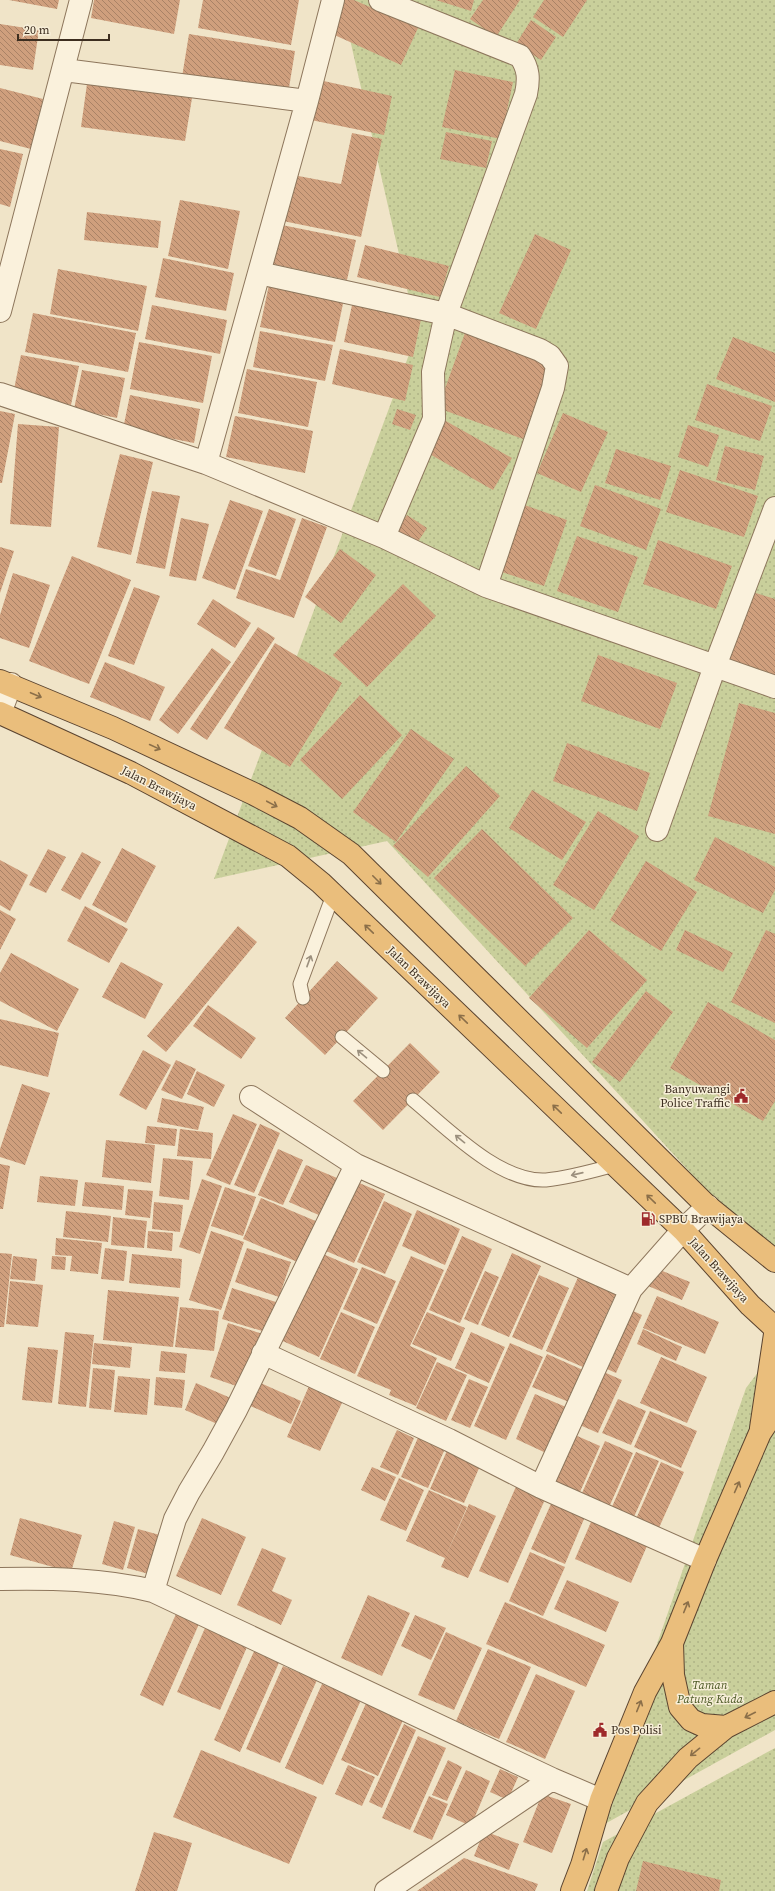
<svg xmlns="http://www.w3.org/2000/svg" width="775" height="1891" viewBox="0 0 775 1891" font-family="'Source Serif 4',serif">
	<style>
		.park { fill: url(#park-dots) }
		.building { fill: url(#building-back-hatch) }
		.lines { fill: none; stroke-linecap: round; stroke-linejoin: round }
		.service-casing { stroke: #8d765c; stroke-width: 15 }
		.minor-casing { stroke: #8d765c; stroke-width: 24 }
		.trunk-casing { stroke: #5b4430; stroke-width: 24 }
		.service { stroke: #faf1dc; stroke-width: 13 }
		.minor { stroke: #faf1dc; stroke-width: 22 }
		.trunk { stroke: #eabe7c; stroke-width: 22 }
		.oneway { stroke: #8b6f49 }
		.oneway2 { stroke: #9c907e }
		.labels { text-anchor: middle; stroke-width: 3; stroke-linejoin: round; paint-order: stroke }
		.street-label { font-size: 12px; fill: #3d2e20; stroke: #f7eed8 }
		.poi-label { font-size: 12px; fill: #3d2e20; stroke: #f7eed8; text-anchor: start }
		.park-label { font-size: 12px; font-style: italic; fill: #4d5a26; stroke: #f7eed8 }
	</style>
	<defs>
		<pattern id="park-dots" width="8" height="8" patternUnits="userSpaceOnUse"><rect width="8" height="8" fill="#c9cf9b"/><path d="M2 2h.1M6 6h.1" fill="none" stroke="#aeb285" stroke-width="1.8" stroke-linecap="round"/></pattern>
		<pattern id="building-back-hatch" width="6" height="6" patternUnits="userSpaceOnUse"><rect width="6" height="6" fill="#cf9f7d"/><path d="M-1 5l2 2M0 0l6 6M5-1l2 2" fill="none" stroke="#a98266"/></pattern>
	</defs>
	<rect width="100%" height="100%" fill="#f0e4c8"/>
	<path class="park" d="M341 0H775V1259L762 1251 387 841 214 879 417 333Z
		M775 1350V1730L592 1831 746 1388Z
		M775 1748V1891H587L603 1842Z"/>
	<path class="building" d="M9 0H59L57 9Z
		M94 0H180L174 34 91 18Z
		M203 0H299L291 45 198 28Z
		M345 0H354L418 28 401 65 330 33Z
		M436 0H474L471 11Z
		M483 0H520L496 37 470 19Z
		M544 0H587L563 37 533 17Z
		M531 20 556 37 541 60 516 44Z
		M0 24 39 30 33 70 0 65Z
		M189 34 295 51 288 94 182 77Z
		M455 70 513 82 501 139 442 127Z
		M319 80 392 96 384 135 311 120Z
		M87 84 192 98 185 141 81 127Z
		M0 88 43 99 31 149 0 141Z
		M446 132 492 141 486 168 440 159Z
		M352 133 382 139 361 237 283 221 293 175 341 184Z
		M0 149 23 154 10 207 0 204Z
		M180 200 240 211 228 269 168 256Z
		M87 212 161 221 158 248 84 240Z
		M277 224 356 240 347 280 268 263Z
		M535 234 571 250 536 329 499 313Z
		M365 245 449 266 440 297 357 277Z
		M163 258 234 273 226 311 155 297Z
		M58 269 147 286 138 331 50 314Z
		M270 280 345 294 335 342 260 327Z
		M354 296 423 310 413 357 344 342Z
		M152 305 227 320 220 354 145 339Z
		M33 313 136 333 128 372 25 352Z
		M260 331 333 345 325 381 253 367Z
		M465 333 551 365 523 439 438 408Z
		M733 337 775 353V402L716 379Z
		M139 342 212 356 203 403 130 389Z
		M340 349 413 365 405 401 332 384Z
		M21 355 79 366 71 405 13 394Z
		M247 369 317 382 308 427 238 413Z
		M82 370 125 378 117 418 74 409Z
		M707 384 772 406 760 441 695 420Z
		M130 395 200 409 194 443 123 429Z
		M397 409 416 415 410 430 392 424Z
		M0 411 15 414 2 483H0Z
		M563 413 608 432 581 492 537 473Z
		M235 416 313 431 305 473 226 457Z
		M444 420 512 458 493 490 426 452Z
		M18 424 59 427 51 527 10 524Z
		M688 425 719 435 708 467 678 457Z
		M725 446 764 456 755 490 716 480Z
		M616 449 671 466 660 500 605 483Z
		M120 454 153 462 131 555 97 547Z
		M680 470 758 496 744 537 666 512Z
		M595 485 661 509 646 550 580 526Z
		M152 491 180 496 165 569 136 563Z
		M230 500 263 511 235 590 202 578Z
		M516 502 567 520 544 586 493 569Z
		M269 509 296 519 276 576 248 566Z
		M407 515 427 528 417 543 397 530Z
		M181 518 209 524 196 581 169 576Z
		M302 518 327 527 294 618 236 598 246 569 280 580Z
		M577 536 638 557 618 612 557 591Z
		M658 540 732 566 716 609 643 584Z
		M0 547 14 551 0 593Z
		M340 549 376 575 341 623 305 597Z
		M72 556 131 580 89 684 29 661Z
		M13 573 50 585 29 648 0 638V615Z
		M403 584 436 616 367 687 333 655Z
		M134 587 160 596 134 665 108 656Z
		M749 591 775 599V675L726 658Z
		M213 599 251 623 235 648 197 624Z
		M258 627 275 638 207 740 190 729Z
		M275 643 342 683 290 767 224 728Z
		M212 648 231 662 178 734 159 720Z
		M598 655 677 683 660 729 581 701Z
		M105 662 165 687 150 721 90 697Z
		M360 695 402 735 342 799 300 760Z
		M739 703 775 713V834L708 816Z
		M411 729 454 759 396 842 353 812Z
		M567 743 650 773 637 811 553 781Z
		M466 766 500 796 428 877 393 846Z
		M532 790 586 822 562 860 509 828Z
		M598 811 639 836 594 910 553 885Z
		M482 829 573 918 525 966 434 878Z
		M715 837 775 867V890L763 913 694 880Z
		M122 848 156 866 126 923 92 905Z
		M48 849 66 857 46 893 29 885Z
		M82 852 101 862 80 900 61 890Z
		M0 860 28 875 10 911 0 905Z
		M646 861 697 892 661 951 610 920Z
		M85 906 128 929 109 963 67 941Z
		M0 910 16 919 0 950Z
		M238 926 257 942 166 1052 147 1036Z
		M589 930 647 980 587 1048 529 998Z
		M685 930 733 953 723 972 676 950Z
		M766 930 775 934V1023L731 1002Z
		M11 953 79 989 57 1031 0 1001V973Z
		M337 961 378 998 325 1055 285 1018Z
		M121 962 163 984 145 1019 102 997Z
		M646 991 673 1012 620 1082 592 1062Z
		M708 1002 775 1040V1101L763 1121 670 1068Z
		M208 1005 256 1038 241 1059 193 1026Z
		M0 1019 59 1033 48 1077 0 1065Z
		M410 1043 440 1072 383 1130 353 1101Z
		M143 1050 171 1065 146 1110 119 1095Z
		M176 1060 196 1069 182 1099 161 1090Z
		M197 1071 225 1085 214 1107 187 1094Z
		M22 1084 50 1093 25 1165 0 1157V1149Z
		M162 1098 204 1107 198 1130 157 1122Z
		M233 1114 257 1124 230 1185 206 1175Z
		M260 1124 280 1133 254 1193 234 1185Z
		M147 1126 177 1129 175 1146 145 1143Z
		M180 1129 213 1133 211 1159 177 1156Z
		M106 1140 155 1145 151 1183 102 1177Z
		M278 1149 303 1160 283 1205 258 1195Z
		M163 1158 193 1161 189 1200 159 1196Z
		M0 1164 10 1166 3 1209H0Z
		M306 1165 337 1178 321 1216 289 1202Z
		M40 1176 78 1180 75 1206 37 1202Z
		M202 1179 222 1186 200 1254 179 1247Z
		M350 1179 385 1194 354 1263 319 1248Z
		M85 1182 124 1186 122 1210 82 1206Z
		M225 1187 256 1197 243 1236 211 1226Z
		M128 1189 153 1191 150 1218 125 1215Z
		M261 1198 318 1222 300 1263 243 1239Z
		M384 1201 412 1214 385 1274 357 1262Z
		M154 1202 183 1205 180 1232 152 1229Z
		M417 1210 460 1229 445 1265 402 1246Z
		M66 1211 111 1216 108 1242 63 1237Z
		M113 1217 147 1221 144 1248 111 1245Z
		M148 1231 173 1233 172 1251 147 1248Z
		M211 1231 244 1242 221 1310 189 1300Z
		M462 1236 492 1249 460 1323 429 1310Z
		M56 1238 102 1243 98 1274 70 1271 72 1256 55 1255Z
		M105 1248 127 1251 124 1281 101 1279Z
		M247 1248 291 1262 279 1297 235 1282Z
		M316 1251 358 1269 319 1357 278 1339Z
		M0 1253 12 1254 4 1327H0Z
		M512 1253 541 1266 509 1337 481 1325Z
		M132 1254 182 1259 180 1288 129 1283Z
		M13 1256 37 1259 35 1281 10 1279Z
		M52 1256 66 1257 65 1270 51 1269Z
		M411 1256 444 1270 410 1346 437 1358 416 1406 389 1395 391 1390 357 1376Z
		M362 1267 396 1281 377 1324 343 1309Z
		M655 1268 690 1282 682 1300 648 1286Z
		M485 1271 499 1277 478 1325 464 1319Z
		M539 1275 569 1288 542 1350 512 1337Z
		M579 1275 617 1291 583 1367 546 1351Z
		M10 1281 43 1285 38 1327 6 1324Z
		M232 1288 279 1303 269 1333 222 1319Z
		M108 1290 179 1297 173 1347 103 1340Z
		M657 1296 719 1322 705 1354 643 1328Z
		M180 1307 219 1311 214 1351 175 1347Z
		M624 1307 642 1315 616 1373 598 1365Z
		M341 1312 375 1327 355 1374 320 1359Z
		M427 1312 465 1328 451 1361 412 1344Z
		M228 1323 263 1334 245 1389 210 1377Z
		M643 1329 682 1347 676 1361 637 1344Z
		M65 1332 94 1335 86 1407 58 1404Z
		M471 1332 505 1347 489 1383 455 1368Z
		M94 1343 132 1347 130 1368 92 1364Z
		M510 1343 543 1357 506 1440 474 1426Z
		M28 1347 58 1350 52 1403 22 1400Z
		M161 1351 187 1354 185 1373 159 1371Z
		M547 1354 583 1370 569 1402 532 1387Z
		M661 1357 707 1377 687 1423 640 1403Z
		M437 1362 467 1375 446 1421 416 1408Z
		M93 1368 115 1370 111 1410 89 1408Z
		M597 1369 622 1380 598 1433 573 1422Z
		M118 1376 150 1379 147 1415 114 1412Z
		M156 1377 185 1380 182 1408 154 1405Z
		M312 1379 346 1394 320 1451 287 1437Z
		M469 1379 488 1387 470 1428 451 1420Z
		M256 1381 301 1401 291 1424 246 1404Z
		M196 1383 233 1399 222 1426 185 1410Z
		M535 1394 566 1407 546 1453 516 1439Z
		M618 1399 646 1411 631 1445 602 1433Z
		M650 1411 697 1431 681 1468 634 1447Z
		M397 1430 414 1438 398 1475 380 1467Z
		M420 1433 447 1444 428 1488 401 1477Z
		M575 1435 600 1446 580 1492 554 1481Z
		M605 1441 633 1453 610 1505 582 1493Z
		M450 1444 483 1459 464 1503 430 1489Z
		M636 1452 659 1461 633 1519 611 1509Z
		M661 1462 684 1472 658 1530 636 1519Z
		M372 1467 396 1477 385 1501 361 1490Z
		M399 1478 424 1490 406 1531 380 1520Z
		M518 1482 547 1495 508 1583 479 1571Z
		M429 1490 467 1507 445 1558 406 1541Z
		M554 1497 587 1512 565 1564 531 1549Z
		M469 1504 496 1516 468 1578 441 1567Z
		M594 1515 650 1539 631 1583 575 1559Z
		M20 1518 82 1535 71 1572 10 1555Z
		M202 1518 246 1537 221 1595 176 1576Z
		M114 1521 135 1527 123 1570 102 1564Z
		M138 1529 167 1537 156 1576 127 1568Z
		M262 1548 286 1558 272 1591 292 1600 281 1625 237 1605Z
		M530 1552 565 1567 543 1616 509 1601Z
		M567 1580 619 1602 606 1632 554 1609Z
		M368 1595 410 1613 382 1676 341 1658Z
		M505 1602 605 1645 586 1687 486 1644Z
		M176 1614 199 1624 163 1706 140 1695Z
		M415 1615 446 1628 431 1660 401 1646Z
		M205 1628 247 1647 220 1710 177 1692Z
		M446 1632 482 1648 454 1710 418 1695Z
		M256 1647 281 1658 240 1752 214 1740Z
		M488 1649 531 1667 499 1739 456 1721Z
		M283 1666 317 1680 280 1763 246 1749Z
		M536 1674 575 1691 545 1759 506 1742Z
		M322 1684 361 1700 323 1785 285 1768Z
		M367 1701 404 1718 378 1776 341 1760Z
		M404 1724 416 1730 382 1808 369 1802Z
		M418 1736 446 1748 410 1830 382 1818Z
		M201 1750 317 1797 289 1864 173 1817Z
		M448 1760 462 1767 447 1801 432 1795Z
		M348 1765 375 1777 362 1806 335 1794Z
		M500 1769 518 1777 508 1800 490 1792Z
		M466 1770 490 1781 471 1826 446 1815Z
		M542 1794 571 1804 552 1853 523 1842Z
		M429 1796 448 1804 432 1840 413 1832Z
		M484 1831 519 1844 509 1870 474 1856Z
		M154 1832 192 1843 177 1891H135Z
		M464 1858 538 1884 535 1891H417Z
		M643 1861 721 1880 719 1891H636Z"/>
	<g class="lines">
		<defs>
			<path id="service" d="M303 998 300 984 333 895
				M342 1037 383 1071
				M413 1100C447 1128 500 1183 546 1180 569 1178 593 1171 615 1165"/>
			<path id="minor" d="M380 0 520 56C529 69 529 79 526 94L446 314 433 372 434 419 384 537
				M64 70 307 101
				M259 273 446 314 540 350 550 356 557 366 553 388 486 586
				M0 311 81 0
				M0 394 206 463 384 537 486 586 775 687
				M206 463 307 101 333 0
				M0 713 11 684
				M657 830 715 666 775 508
				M251 1097 356 1165 631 1289 683 1230 708 1206
				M263 1353 449 1440 541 1487 705 1560
				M541 1487 631 1289
				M0 1579C51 1578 103 1579 153 1591L552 1779 601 1800
				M153 1591 175 1519 189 1492 213 1452 236 1410 356 1165
				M386 1891 552 1779"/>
			<path id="trunk" d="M0 681 113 728 254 794 300 818 351 854 706 1205 775 1261
				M0 713 131 773 288 856 321 883 683 1230 750 1305 775 1328
				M761 1428 775 1334
				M726 1727 702 1725 691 1720 680 1707 673 1675 672 1643 705 1560 760 1433 775 1410
				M572 1891 582 1865 601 1800 645 1692 672 1643
				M606 1891 618 1858 647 1803 688 1758 726 1727 775 1702"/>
		</defs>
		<use href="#service" class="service-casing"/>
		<use href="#minor" class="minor-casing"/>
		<use href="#trunk" class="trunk-casing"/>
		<use href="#service" class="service"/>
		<use href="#minor" class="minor"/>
		<use href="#trunk" class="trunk"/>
	</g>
	<defs><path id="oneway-shaft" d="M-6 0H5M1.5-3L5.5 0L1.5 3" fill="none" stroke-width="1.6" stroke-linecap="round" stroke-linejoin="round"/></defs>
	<g class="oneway">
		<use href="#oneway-shaft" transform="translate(36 695) rotate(23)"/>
		<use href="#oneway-shaft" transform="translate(155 747) rotate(25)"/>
		<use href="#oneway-shaft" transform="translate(272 804) rotate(28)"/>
		<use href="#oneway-shaft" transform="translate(377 880) rotate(45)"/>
		<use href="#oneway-shaft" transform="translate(369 929) rotate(-136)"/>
		<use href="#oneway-shaft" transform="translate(463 1019) rotate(-136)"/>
		<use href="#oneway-shaft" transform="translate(557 1109) rotate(-136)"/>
		<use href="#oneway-shaft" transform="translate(651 1199) rotate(-136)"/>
		<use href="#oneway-shaft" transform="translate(737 1487) rotate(-66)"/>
		<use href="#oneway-shaft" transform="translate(686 1607) rotate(-68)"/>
		<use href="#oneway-shaft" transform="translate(639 1706) rotate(-68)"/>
		<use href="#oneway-shaft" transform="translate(750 1715) rotate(153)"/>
		<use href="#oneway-shaft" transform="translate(695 1752) rotate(141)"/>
		<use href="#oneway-shaft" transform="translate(585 1854) rotate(-73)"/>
	</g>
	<g class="oneway2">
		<use href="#oneway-shaft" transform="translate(309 961) rotate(-70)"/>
		<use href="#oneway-shaft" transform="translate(362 1054) rotate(-140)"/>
		<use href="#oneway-shaft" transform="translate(460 1139) rotate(-141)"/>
		<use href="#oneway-shaft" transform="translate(577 1174) rotate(167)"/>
	</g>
	<defs>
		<symbol id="civic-bare" viewBox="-9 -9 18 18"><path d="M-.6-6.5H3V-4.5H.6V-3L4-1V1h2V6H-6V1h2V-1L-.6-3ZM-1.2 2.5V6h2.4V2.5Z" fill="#9e2a2b" stroke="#f7eed8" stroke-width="2.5" paint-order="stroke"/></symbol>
		<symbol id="fuel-bare" viewBox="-9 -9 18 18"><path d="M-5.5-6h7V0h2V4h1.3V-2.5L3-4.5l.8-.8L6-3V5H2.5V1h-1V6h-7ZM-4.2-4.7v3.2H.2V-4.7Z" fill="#9e2a2b" stroke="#f7eed8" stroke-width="2.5" paint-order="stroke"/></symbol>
	</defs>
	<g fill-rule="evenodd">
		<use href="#civic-bare" x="731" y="1086" width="20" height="20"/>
		<use href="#fuel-bare" x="638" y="1209" width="20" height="20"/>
		<use href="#civic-bare" x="590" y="1720" width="20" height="20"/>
	</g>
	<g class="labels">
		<g class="street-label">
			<text transform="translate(159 788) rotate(27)" y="4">Jalan Brawijaya</text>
			<text transform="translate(419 977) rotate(44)" y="4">Jalan Brawijaya</text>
			<text transform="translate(719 1270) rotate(48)" y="4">Jalan Brawijaya</text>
		</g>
		<g class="poi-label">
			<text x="730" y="1093" text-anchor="end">Banyuwangi<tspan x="730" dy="14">Police Traffic</tspan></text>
			<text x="659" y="1223">SPBU Brawijaya</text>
			<text x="611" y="1734">Pos Polisi</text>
		</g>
		<g class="park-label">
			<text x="710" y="1689">Taman<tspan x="710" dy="14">Patung Kuda</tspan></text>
		</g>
	</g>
	<path d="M18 34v6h91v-6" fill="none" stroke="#3d2e20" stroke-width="2"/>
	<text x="24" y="34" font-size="12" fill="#3d2e20" stroke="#f7eed8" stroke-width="3" paint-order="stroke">20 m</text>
</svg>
